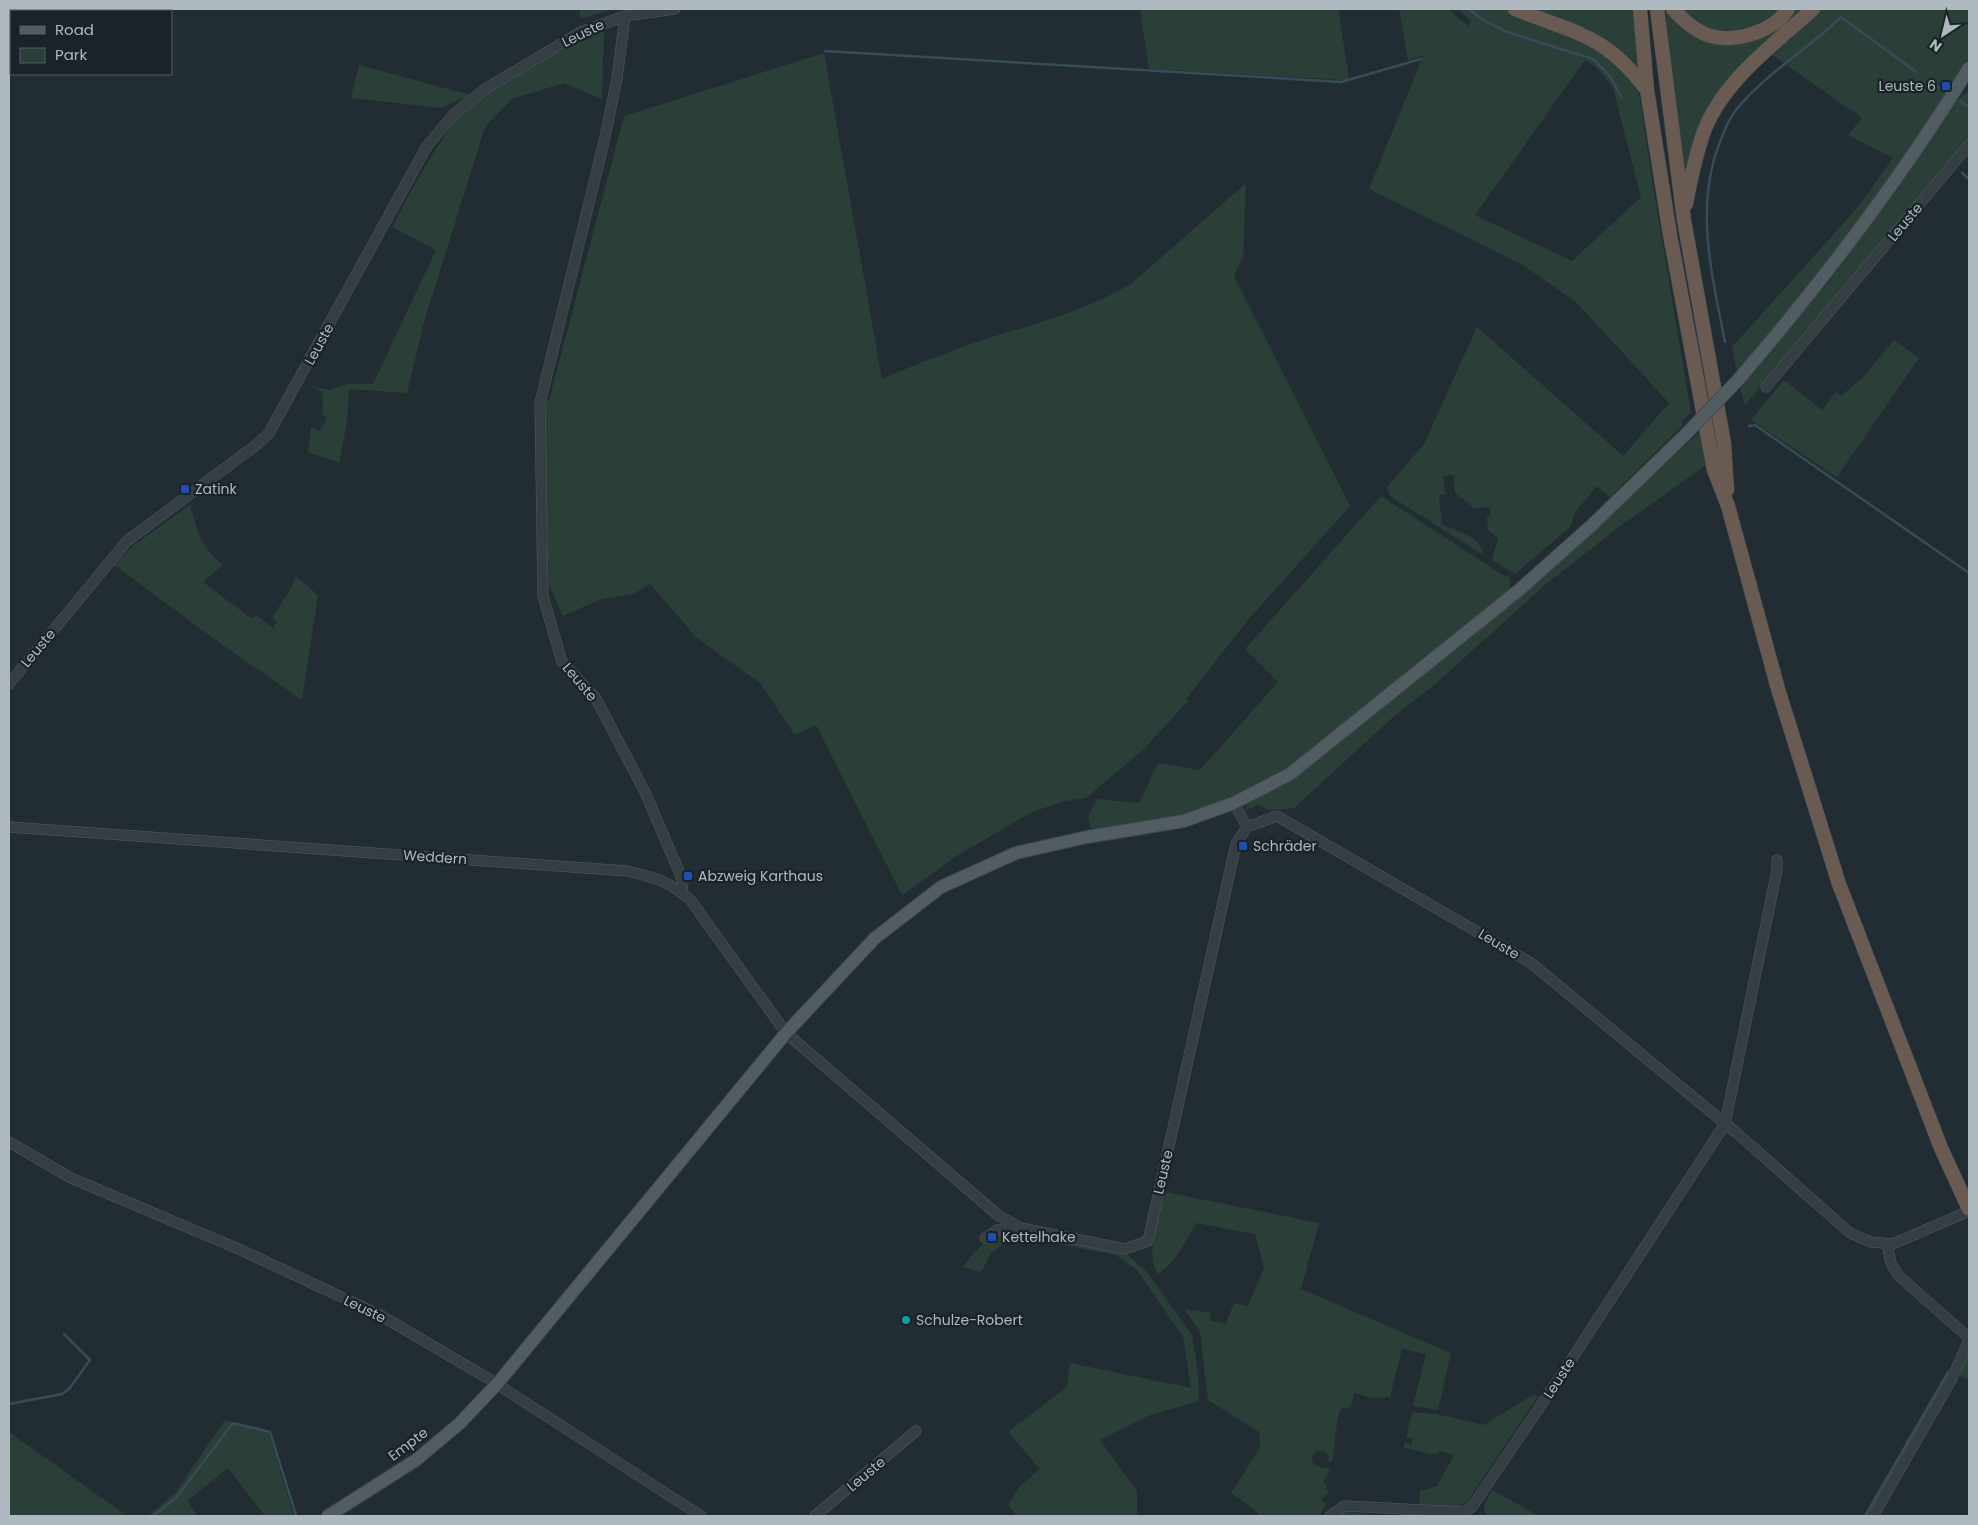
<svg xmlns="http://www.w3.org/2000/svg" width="1978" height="1525" viewBox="0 0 1978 1525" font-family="Poppins,sans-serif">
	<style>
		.green { fill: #2b3f39; fill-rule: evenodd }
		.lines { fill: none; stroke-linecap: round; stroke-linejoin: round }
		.stream { stroke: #364c58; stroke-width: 2.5 }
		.minor-casing { stroke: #525c61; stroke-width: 11 }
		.major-casing { stroke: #3e474d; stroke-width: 14 }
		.highway-casing { stroke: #3f494e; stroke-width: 15 }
		.minor { stroke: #343e43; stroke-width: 10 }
		.major { stroke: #525d63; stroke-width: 12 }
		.highway { stroke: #695a52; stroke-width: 14 }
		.major-bridge-casing { stroke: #3e474d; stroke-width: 14; stroke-linecap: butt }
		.major-bridge { stroke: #525d63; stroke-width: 12 }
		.transit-dot { fill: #1a4fb4; stroke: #1a2328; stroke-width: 2 }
		.culture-dot { fill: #0f9aa8; stroke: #1a2328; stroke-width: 2 }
		.labels { text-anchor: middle; stroke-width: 4.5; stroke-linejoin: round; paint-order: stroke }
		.street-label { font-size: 14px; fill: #aeb9c0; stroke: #1a2328 }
		.poi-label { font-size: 14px; fill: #aeb9c0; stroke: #1a2328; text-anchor: start }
	</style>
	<rect width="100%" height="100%" fill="#212d32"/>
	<path class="green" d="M580 9H612L584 18 580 17Z
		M1140 9H1338L1349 78 1342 80 1149 69Z
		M1399 9H1448L1468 26 1471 21 1458 9H1504L1606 51 1636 87 1640 98 1653 186 1691 412 1682 422 1683 425 1610 497 1597 486 1575 512 1570 527 1515 574 1492 560 1498 538 1488 530 1487 517 1491 516 1490 507 1474 508 1455 493 1453 475 1443 476 1445 494 1439 495 1442 525C1456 530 1483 537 1483 555L1390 496 1387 487 1424 444 1477 327 1623 456 1669 403 1576 302 1523 265 1369 189 1423 56 1408 60ZM1585 60 1597 68 1613 88 1641 197 1572 261 1475 215Z
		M1530 9H1633L1638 66 1604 38 1578 26Z
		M1682 9H1781C1750 34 1711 42 1682 9Z
		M1795 9H1804L1743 66 1692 153 1684 175 1665 11 1712 41 1791 15Z
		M1819 9H1969V59L1950 90 1850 236 1739 371 1736 368 1732 347 1858 207 1893 158 1848 135 1862 118 1771 54Z
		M604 28 602 99 564 83 512 99 485 127 424 322 407 393 349 389 347 422 339 463 308 452 311 427 320 431 327 418 321 414 323 410 322 392 310 386 330 390 346 384H373L436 250 392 227C408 197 424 166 443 138 448 131 452 122 458 116 495 76 558 56 604 28Z
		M824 53 882 379C916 364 953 350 989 338 1040 322 1084 311 1131 284L1246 183 1243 257 1234 276 1350 506 1248 620 1186 699 1188 701 1143 750 1086 798 1065 801 1032 812 958 855 902 895 816 725 795 735 760 683 697 638 650 584 633 594 601 599 563 616 549 585 543 412 547 398 549 400 624 116Z
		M359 65 470 95 441 108 351 98Z
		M1967 93 1969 94V139L1745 405 1740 387 1828 282 1898 188 1956 100Z
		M1894 340 1919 358 1837 477 1751 420 1784 380 1822 410 1836 392 1841 396 1864 376Z
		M1702 430 1709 463 1619 527 1545 585 1433 686 1393 717 1294 808 1269 810 1258 805 1244 811 1249 802 1308 767 1533 586Z
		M1381 496 1506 577 1508 576 1511 582 1507 595 1298 762 1230 800 1173 818 1094 830 1090 827 1088 817 1097 799 1139 803 1158 763 1200 770 1278 682 1245 649Z
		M190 505C198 532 200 546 223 565L203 582 248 616 253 618 256 615 273 628 277 622 272 617 289 592 296 576 318 595 302 700 224 646 114 565 134 545Z
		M1165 1192 1319 1223 1301 1289 1451 1353 1438 1410 1413 1406 1426 1354 1402 1349 1390 1397 1373 1398 1354 1393 1351 1407 1341 1409C1336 1417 1335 1449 1332 1462L1328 1461 1329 1456 1323 1451H1317L1312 1456 1313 1463 1321 1468 1330 1469 1324 1481 1329 1493 1321 1499 1326 1504 1319 1516H1257L1259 1513 1231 1493 1260 1448 1259 1432 1208 1400 1200 1331 1184 1309 1211 1313 1210 1320 1226 1324 1234 1303 1248 1306 1264 1268 1255 1234 1196 1223C1185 1243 1177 1261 1158 1274 1144 1256 1160 1215 1165 1192Z
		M1020 1230 1124 1252 1147 1272 1192 1335 1198 1373 1199 1401 1150 1415 1100 1440 1137 1491V1516H1017L1008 1505 1019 1487 1040 1469 1008 1432 1067 1387 1070 1363 1191 1388 1183 1337 1137 1270 1116 1255 1030 1239 1005 1243 991 1253 981 1272 963 1267C977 1247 995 1232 1020 1230Z
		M1969 1352V1380L1957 1374Z
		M1534 1394 1538 1396 1467 1502 1457 1507 1419 1504 1420 1491 1437 1486 1454 1455 1440 1451 1437 1455 1404 1448 1405 1442 1411 1445 1413 1437 1406 1438 1412 1412 1436 1414 1484 1425Z
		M225 1420 268 1431 294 1516H265L228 1468 187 1501 198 1516H148L176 1492Z
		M9 1432 127 1516H9Z
		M1492 1490 1539 1516H1486L1484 1506Z
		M1344 1512 1391 1516H1336Z"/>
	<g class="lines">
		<path class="stream" d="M1469 9 1483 20 1507 32 1593 59 1610 76 1622 98
			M825 51 1341 82 1421 59
			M1929 81 1941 89
			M1960 101 1969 107
			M1962 173 1969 179
			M1725 342C1712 274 1693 204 1722 137 1725 128 1730 118 1736 110 1765 74 1808 49 1841 17L1915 71
			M1749 426 1755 425 1969 573
			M9 1404 62 1394 69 1389 90 1360 64 1334
			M153 1516 176 1498 233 1423 270 1432 296 1515
			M1865 1516 1948 1372"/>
		<defs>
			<path id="minor" d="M625 16 617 79 603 146 540 403 543 596 562 662 595 697 645 792 680 874 683 882 682 891
				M1766 387 1969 145
				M9 684 127 541 255 446 269 433 427 146 454 114 485 89 581 32 625 16 675 9
				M1234 803 1247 827
				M9 827 627 871C653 877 673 882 692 902L786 1033 999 1216 1021 1228 1125 1249 1148 1241 1236 844 1247 827 1277 816 1531 963 1739 1135 1850 1233 1871 1242 1893 1244 1969 1211
				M9 1142 71 1178 241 1250 380 1315 489 1379 701 1516
				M985 1238 997 1230 1015 1227
				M1887 1244 1891 1263 1898 1275 1969 1338
				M815 1516 916 1431
				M1330 1516 1344 1506 1463 1512 1472 1507 1558 1380 1725 1124 1777 870V860
				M1873 1516 1950 1382 1969 1341"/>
			<path id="major" d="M1738 380C1823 281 1901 179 1969 68
				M328 1516 416 1460 460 1423 497 1384 786 1033 875 938 941 887 1016 853 1087 837 1184 821 1234 803 1290 774 1519 590 1592 525 1685 435"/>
			<path id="highway" d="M1515 9C1576 34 1604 33 1647 90
				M1640 9 1647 90 1670 235 1714 470 1728 506 1778 689 1839 884 1941 1148 1969 1209
				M1657 9 1684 220 1724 443 1727 490
				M1673 9C1683 20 1696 32 1711 36 1736 43 1774 31 1788 9
				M1686 204C1690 182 1695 159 1702 137 1719 84 1773 45 1813 9"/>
		</defs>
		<use href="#minor" class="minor-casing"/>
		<use href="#major" class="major-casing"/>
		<use href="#highway" class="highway-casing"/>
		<use href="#minor" class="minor"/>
		<use href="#major" class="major"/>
		<use href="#highway" class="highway"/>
		<defs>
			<path id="major-bridge" d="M1685 435 1738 380"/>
		</defs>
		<use href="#major-bridge" class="major-bridge-casing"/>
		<use href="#major-bridge" class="major-bridge"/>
	</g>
	<g class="transit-dot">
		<rect x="1941" y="81" width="10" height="10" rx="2.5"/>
		<rect x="180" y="484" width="10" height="10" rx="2.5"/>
		<rect x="1238" y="841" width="10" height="10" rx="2.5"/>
		<rect x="683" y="871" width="10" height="10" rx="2.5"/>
		<rect x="987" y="1232" width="10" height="10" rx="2.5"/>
	</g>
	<circle class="culture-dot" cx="906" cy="1320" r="5"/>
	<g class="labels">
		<g class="street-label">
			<text transform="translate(583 33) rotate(-26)" y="5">Leuste</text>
			<text transform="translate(1905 222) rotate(-50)" y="5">Leuste</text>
			<text transform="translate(319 344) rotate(-61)" y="5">Leuste</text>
			<text transform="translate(38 648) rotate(-50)" y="5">Leuste</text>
			<text transform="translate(580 682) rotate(50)" y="5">Leuste</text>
			<text transform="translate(435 857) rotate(4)" y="5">Weddern</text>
			<text transform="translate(1499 944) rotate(31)" y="5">Leuste</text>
			<text transform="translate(1163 1172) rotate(-77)" y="5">Leuste</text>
			<text transform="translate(365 1309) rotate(26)" y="5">Leuste</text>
			<text transform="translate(1559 1378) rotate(-57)" y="5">Leuste</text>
			<text transform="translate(408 1444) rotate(-37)" y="5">Empte</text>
			<text transform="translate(866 1474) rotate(-40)" y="5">Leuste</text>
		</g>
		<g class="poi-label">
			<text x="1936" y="91" text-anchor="end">Leuste 6</text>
			<text x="195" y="494">Zatink</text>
			<text x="1253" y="851">Schräder</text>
			<text x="698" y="881">Abzweig Karthaus</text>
			<text x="1002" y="1242">Kettelhake</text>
			<text x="916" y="1325">Schulze-Robert</text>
		</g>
	</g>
	<rect width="1978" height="1525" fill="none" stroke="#aeb9c0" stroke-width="20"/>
	<rect x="10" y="10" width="162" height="65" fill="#1a2328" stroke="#555f65"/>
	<rect x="20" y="26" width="25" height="8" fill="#525d63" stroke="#555f65"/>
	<text x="55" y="35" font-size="15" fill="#aeb9c0">Road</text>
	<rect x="20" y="48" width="25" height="15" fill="#2b3f39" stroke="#555f65"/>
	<text x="55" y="60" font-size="15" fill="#aeb9c0">Park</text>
	<g transform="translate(1943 35) rotate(215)" stroke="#1a2328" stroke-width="4" paint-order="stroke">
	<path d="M0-4L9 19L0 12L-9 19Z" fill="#aeb9c0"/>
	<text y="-8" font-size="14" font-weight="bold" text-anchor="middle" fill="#aeb9c0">N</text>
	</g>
</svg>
